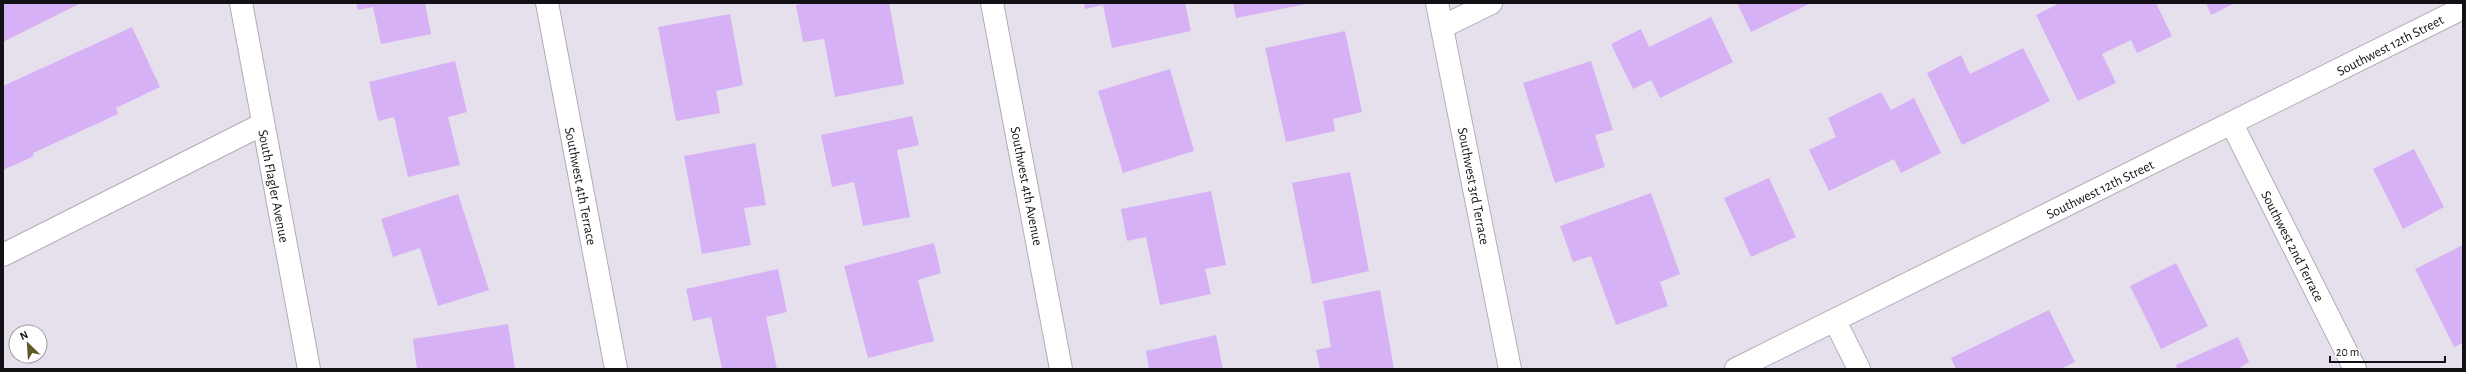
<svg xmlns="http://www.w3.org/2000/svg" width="2466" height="372" viewBox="0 0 2466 372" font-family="'Alegreya Sans',sans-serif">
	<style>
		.building { fill: #d6b1f6 }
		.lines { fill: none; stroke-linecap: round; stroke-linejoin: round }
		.minor-casing { stroke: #b2acb7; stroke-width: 24 }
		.minor { stroke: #fff; stroke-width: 22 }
		.labels { text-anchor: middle; stroke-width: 3.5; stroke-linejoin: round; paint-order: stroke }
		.street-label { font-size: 14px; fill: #121014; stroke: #fff }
	</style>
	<rect width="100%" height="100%" fill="#e6e0ec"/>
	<path class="building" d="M3 3H81L3 42Z
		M356 3H425L431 34 381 44 373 7 358 10Z
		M807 3H889L904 84 835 97 824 39 803 42 796 5Z
		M1084 3H1185L1191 31 1112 48 1103 5 1085 9Z
		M1233 3H1307V4L1236 18Z
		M1737 3H1811L1751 32Z
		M2060 3H2156L2172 36 2137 53 2131 40 2102 54 2116 83 2078 101 2036 15Z
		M2206 3H2235L2211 15Z
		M730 14 743 85 716 91 720 113 676 121 658 27Z
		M1711 17 1733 62 1660 98 1651 80 1633 89 1611 44 1641 29 1649 47Z
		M132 27 160 87 116 108 118 114 33 153 34 156 3 170V86Z
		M1345 31 1362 112 1333 119 1335 131 1286 142 1265 48Z
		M2023 48 2050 101 1962 145 1927 73 1961 55 1970 74Z
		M455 61 467 112 448 117 460 165 408 177 394 117 378 121 369 82Z
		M1591 61 1613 130 1595 135 1605 167 1555 183 1523 83Z
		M1170 69 1194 151 1123 173 1098 91Z
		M1881 92 1891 110 1914 98 1941 153 1901 173 1894 159 1829 191 1809 150 1836 137 1828 118Z
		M912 116 919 145 897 150 910 217 863 226 854 182 832 187 821 135Z
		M755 143 766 205 744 208 751 245 702 254 684 156Z
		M2414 149 2444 207 2403 229 2373 169Z
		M1350 172 1369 271 1312 284 1292 183Z
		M1769 178 1796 237 1751 257 1724 198Z
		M1211 191 1226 265 1205 269 1211 294 1160 305 1146 237 1127 241 1121 209Z
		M1651 193 1680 274 1660 282 1668 306 1616 325 1591 256 1573 262 1560 226Z
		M458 194 489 290 438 306 420 248 393 257 381 219Z
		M934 243 941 273 918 280 934 341 868 358 844 266Z
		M2463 245V343L2454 347 2415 269Z
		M2176 263 2208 326 2161 349 2130 286Z
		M778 269 787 312 766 317 777 369H722L711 317 693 321 686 289Z
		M1380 290 1394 369H1320L1316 350 1331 347 1323 301Z
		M2049 310 2075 362 2060 369H1956L1951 358Z
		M508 324 515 369H417L413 339Z
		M1216 335 1223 369H1149L1146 351Z
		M2238 337 2249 362 2238 369H2177L2176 365Z"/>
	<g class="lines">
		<defs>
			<path id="minor" d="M241 3 309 369
				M547 3 616 369
				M992 3 1061 369
				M1437 3 1510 369
				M1442 27 1491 3
				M2232 124 2355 369
				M3 255 263 124
				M1835 321 1859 369
				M1736 369 2463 8"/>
		</defs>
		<use href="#minor" class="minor-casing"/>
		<use href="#minor" class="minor"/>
	</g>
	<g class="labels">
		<g class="street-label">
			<text transform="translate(2390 45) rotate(-27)" y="5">Southwest 12th Street</text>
			<text transform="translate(274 186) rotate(79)" y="5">South Flagler Avenue</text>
			<text transform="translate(581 186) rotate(79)" y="5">Southwest 4th Terrace</text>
			<text transform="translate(1027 186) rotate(79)" y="5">Southwest 4th Avenue</text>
			<text transform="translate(1474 186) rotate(79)" y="5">Southwest 3rd Terrace</text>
			<text transform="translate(2100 189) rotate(-26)" y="5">Southwest 12th Street</text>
			<text transform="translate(2293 246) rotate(63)" y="5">Southwest 2nd Terrace</text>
		</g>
	</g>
	<rect width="2466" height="372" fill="none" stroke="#121014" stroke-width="8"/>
	<g transform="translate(28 344) rotate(335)"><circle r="19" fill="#ffffff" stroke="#a09fa1"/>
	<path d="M0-3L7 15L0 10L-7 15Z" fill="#625824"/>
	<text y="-6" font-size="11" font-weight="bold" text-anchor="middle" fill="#121014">N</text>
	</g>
	<path d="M2330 356v6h115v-6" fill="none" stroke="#121014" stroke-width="2"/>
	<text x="2336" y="356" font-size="12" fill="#121014" stroke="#ffffff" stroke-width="3" paint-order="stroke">20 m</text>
</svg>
